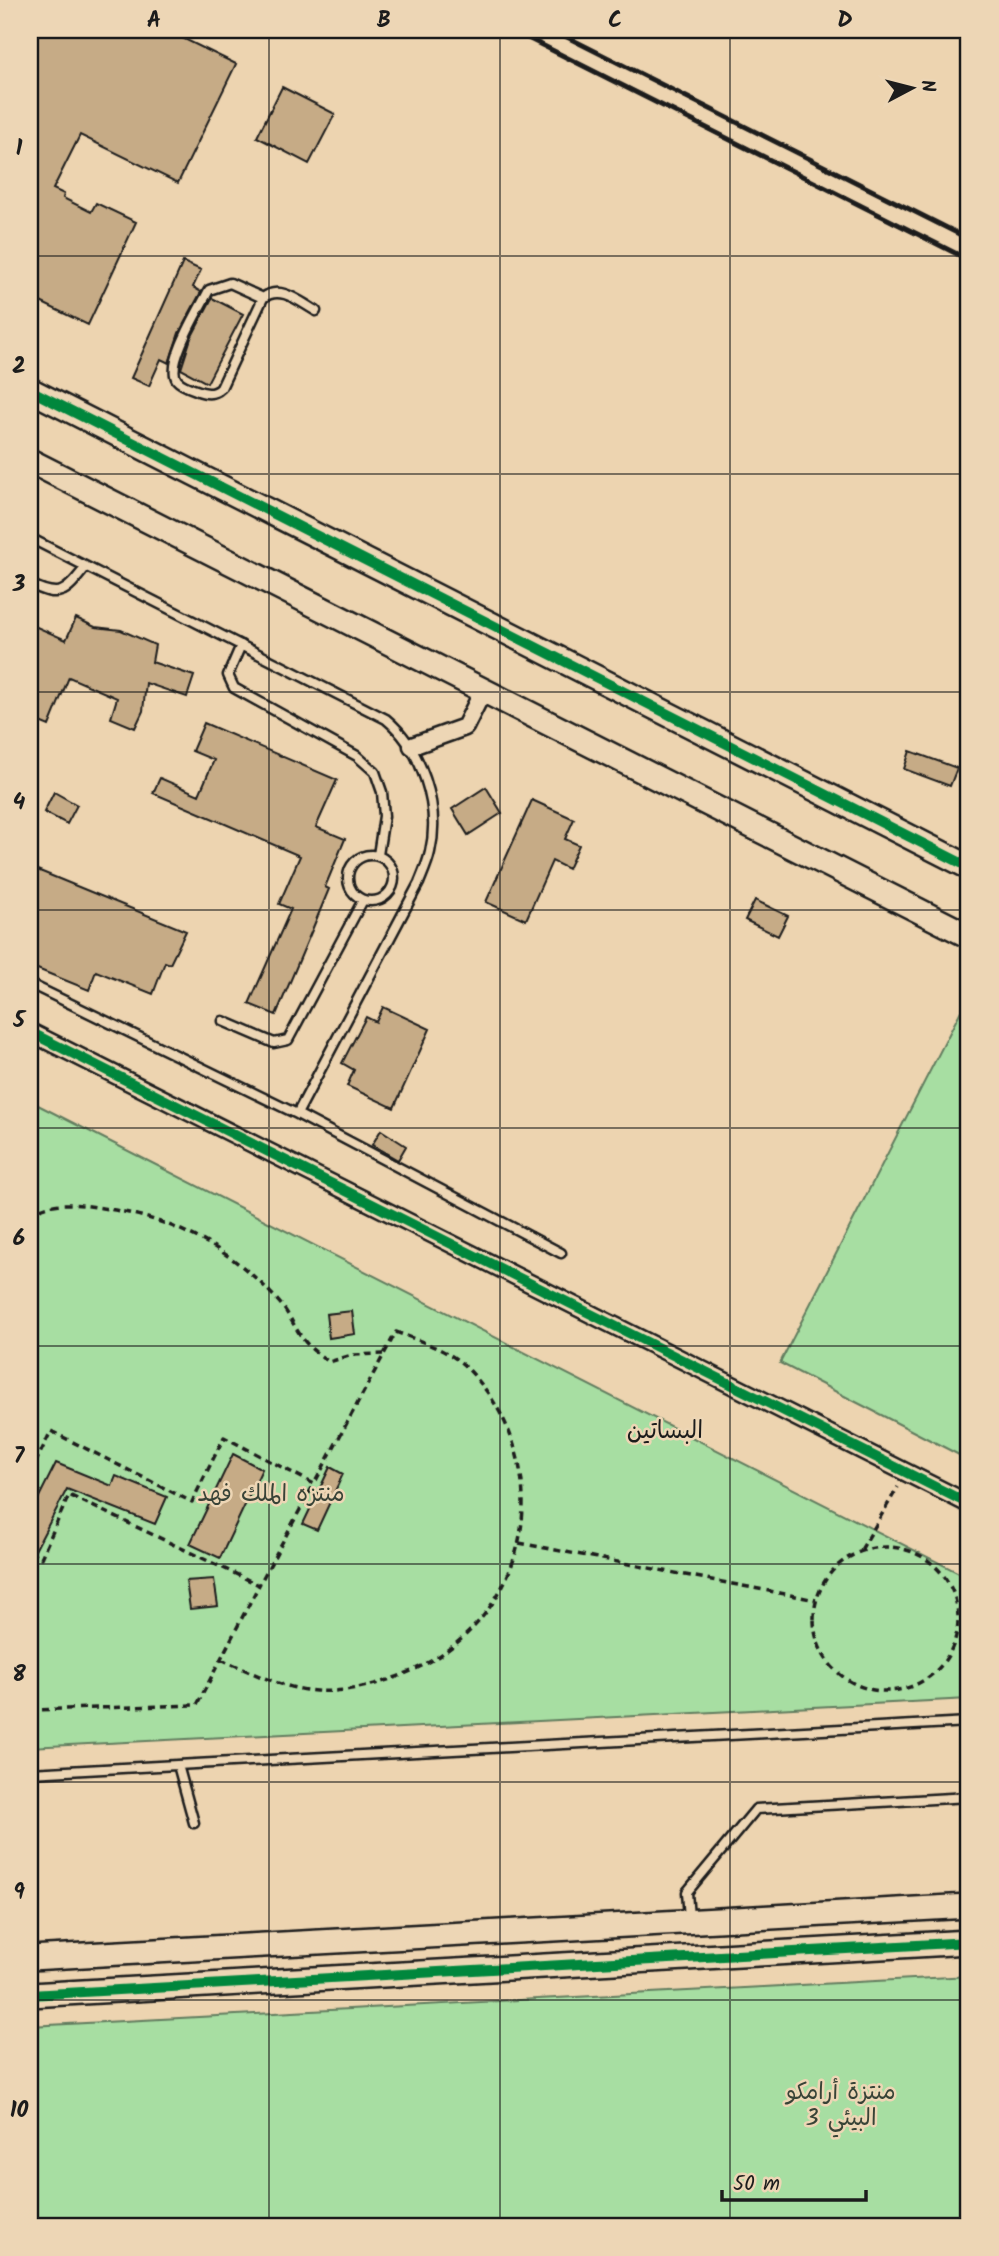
<svg xmlns="http://www.w3.org/2000/svg" width="999" height="2256" viewBox="0 0 999 2256" font-family="Kalam,'Playpen Sans Arabic',sans-serif">
	<style>
		.green { fill: #a7dea2; stroke: #627d5f; stroke-width: 2 }
		.building { fill: #c6ab86; stroke: #1c1c1c; stroke-width: 2 }
		.lines { fill: none; stroke-linecap: round; stroke-linejoin: round }
		.lane-casing { stroke: #1c1c1c; stroke-width: 13 }
		.street-casing { stroke: #1c1c1c; stroke-width: 21 }
		.secondary-casing { stroke: #1c1c1c; stroke-width: 28 }
		.path { stroke: #1c1c1c; stroke-width: 3.5; stroke-dasharray: 7 5; stroke-linecap: butt }
		.lane { stroke: #edd6b5; stroke-width: 8 }
		.street { stroke: #edd6b5; stroke-width: 16 }
		.secondary { stroke: #edd6b5; stroke-width: 23 }
		.rail { stroke: #1c1c1c; stroke-width: 5 }
		.cycleway-casing { stroke: #edd6b5; stroke-width: 15 }
		.cycleway { stroke: #00873e; stroke-width: 10 }
		.grid { fill: none; stroke: #1c1c1c; stroke-width: 2; stroke-opacity: 0.55 }
		.labels { text-anchor: middle; stroke-width: 5; stroke-linejoin: round; paint-order: stroke }
		.park-label { font-size: 23px; fill: #384337; stroke: #edd6b5 }
		.neighbourhood-label { font-size: 24px; fill: #1c1c1c; stroke: #edd6b5 }
		.neatline { fill: none; stroke: #1c1c1c; stroke-width: 2.5 }
		.grid-label { font-size: 23px; text-anchor: middle; font-weight: bold; fill: #1c1c1c }
	</style>
	<rect width="100%" height="100%" fill="#edd4b0"/>
	<filter id="ink" filterUnits="userSpaceOnUse"><feTurbulence type="fractalNoise" baseFrequency=".0143" numOctaves="2"/><feDisplacementMap in="SourceGraphic" scale="14" xChannelSelector="R" yChannelSelector="G"/><feConvolveMatrix kernelMatrix="1 2 1 2 8 2 1 2 1" color-interpolation-filters="sRGB"/></filter>
	<g filter="url(#ink)">
		<path class="green" d="M969 995V1460L780 1363Z
			M30 1101 969 1578V1699L30 1747Z
			M969 1976V2226H30V2026Z"/>
		<path class="building" d="M30 30H166L236 64 178 183 80 135 53 189 64 194 63 198 91 212 96 203 136 222 88 325 30 297Z
			M282 87 335 114 309 164 257 137Z
			M183 262 201 270 193 287 201 292 179 333 169 363 161 359 149 386 131 378Z
			M212 298 243 314 207 383 181 369 191 338Z
			M76 618 95 627 121 630 155 645 152 662 194 676 187 697 146 683 143 711 135 728 111 718 117 698 69 677 49 726 30 718V624L66 640Z
			M204 723 337 780 316 827 345 839 325 887 329 889 312 930 276 1015 249 1004 291 909 279 904 300 856 153 793 160 778 199 795 214 760 192 751Z
			M910 751 957 768 950 786 904 769Z
			M486 787 502 813 468 835 452 809Z
			M54 792 77 805 67 824 44 812Z
			M532 800 574 819 565 839 579 845 568 869 552 861 526 920 486 902Z
			M30 867 186 931 170 964 165 962 153 994 96 971 89 990 30 966Z
			M755 900 788 916 778 936 745 920Z
			M383 1007 430 1029 394 1108 347 1086 354 1070 342 1063 366 1017 376 1022Z
			M381 1130 406 1146 398 1160 372 1145Z
			M352 1311 355 1334 329 1338 326 1314Z
			M233 1454 262 1469 220 1558 190 1544Z
			M56 1463 112 1486 116 1476 167 1497 155 1524 67 1489 30 1560V1503L35 1505Z
			M330 1467 343 1474 317 1530 303 1524Z
			M214 1579 218 1606 190 1609 186 1581Z"/>
		<g class="lines">
			<defs>
				<path id="lane" d="M263 298 230 283 209 290C200 308 165 364 177 380 181 385 190 388 196 390 205 394 214 395 221 388L263 298C280 284 300 302 316 311
					M30 538 386 719C421 748 441 806 430 852 428 862 423 873 419 883L297 1114
					M30 584C60 599 65 593 85 568
					M241 645 228 675 234 688 357 756 375 772 382 792 384 816 378 855
					M348 878a23 23 0 1 1 46 0a23 23 0 1 1-46 0Z
					M30 984 297 1114 561 1253
					M223 1021 274 1043 288 1040 363 900
					M178 1765 194 1823
					M30 1773 969 1722
					M689 1918 687 1892 756 1809 969 1797"/>
				<path id="street" d="M412 746 465 727 483 691
					M30 1032 969 1504"/>
				<path id="secondary" d="M30 390 969 867
					M30 461 969 936
					M30 1958 969 1906
					M30 1995 969 1942"/>
			</defs>
			<use href="#lane" class="lane-casing"/>
			<use href="#street" class="street-casing"/>
			<use href="#secondary" class="secondary-casing"/>
			<path class="path" d="M30 1215C52 1199 76 1204 102 1208 171 1218 232 1248 278 1301 290 1314 296 1332 308 1345 314 1352 323 1357 329 1362L352 1355 383 1354
				M30 1474 51 1431 192 1502 224 1437 314 1484 259 1585 69 1495 41 1558 30 1552
				M519 1543 816 1600
				M814 1619a72 72 0 1 1 144 0a72 72 0 1 1-144 0Z
				M861 1550 898 1487
				M221 1659C251 1672 283 1689 316 1691 347 1693 381 1684 409 1672 531 1619 561 1469 470 1371 451 1350 422 1342 396 1332L314 1484
				M30 1710 197 1705 259 1585"/>
			<use href="#lane" class="lane"/>
			<use href="#street" class="street"/>
			<use href="#secondary" class="secondary"/>
			<path class="rail" d="M512 30 969 260
				M553 30 969 239"/>
			<defs>
				<path id="cycleway" d="M30 390 969 867
					M30 1032 969 1504
					M30 1995 969 1942"/>
			</defs>
			<use href="#cycleway" class="cycleway-casing"/>
			<use href="#cycleway" class="cycleway"/>
		</g>
	</g>
	<path class="grid" d="M269 30V2226M500 30V2226M730 30V2226M30 256H969M30 474H969M30 692H969M30 910H969M30 1128H969M30 1346H969M30 1564H969M30 1782H969M30 2000H969"/>
	<g class="labels">
		<g class="park-label">
			<text x="271" y="1501">منتزه الملك فهد</text>
			<text x="841" y="2099">منتزة أرامكو<tspan x="841" dy="26">البيئي 3</tspan></text>
		</g>
		<g class="neighbourhood-label">
			<text x="665" y="1438">البساتين</text>
		</g>
	</g>
	<rect width="999" height="2256" fill="none" stroke="#edd6b5" stroke-width="77"/>
	<g transform="translate(912 88) rotate(83)" stroke="#edd6b5" stroke-width="5" paint-order="stroke">
	<path d="M0-5L12 26L0 18L-12 26Z" fill="#1c1c1c"/>
	<text y="-10" font-size="19" font-weight="bold" text-anchor="middle" fill="#1c1c1c">N</text>
	</g>
	<path d="M722 2190v10h144v-10" fill="none" stroke="#1c1c1c" stroke-width="3.5"/>
	<text x="733" y="2190" font-size="21" fill="#1c1c1c" stroke="#edd6b5" stroke-width="5" paint-order="stroke">50 m</text>
	<rect x="38" y="38" width="922" height="2180" class="neatline"/>
	<g class="grid-label">
		<text x="154" y="27">A</text>
		<text x="384" y="27">B</text>
		<text x="615" y="27">C</text>
		<text x="845" y="27">D</text>
		<text x="19" y="155">1</text>
		<text x="19" y="373">2</text>
		<text x="19" y="591">3</text>
		<text x="19" y="809">4</text>
		<text x="19" y="1027">5</text>
		<text x="19" y="1245">6</text>
		<text x="19" y="1463">7</text>
		<text x="19" y="1681">8</text>
		<text x="19" y="1899">9</text>
		<text x="19" y="2117">10</text>
	</g>
</svg>
